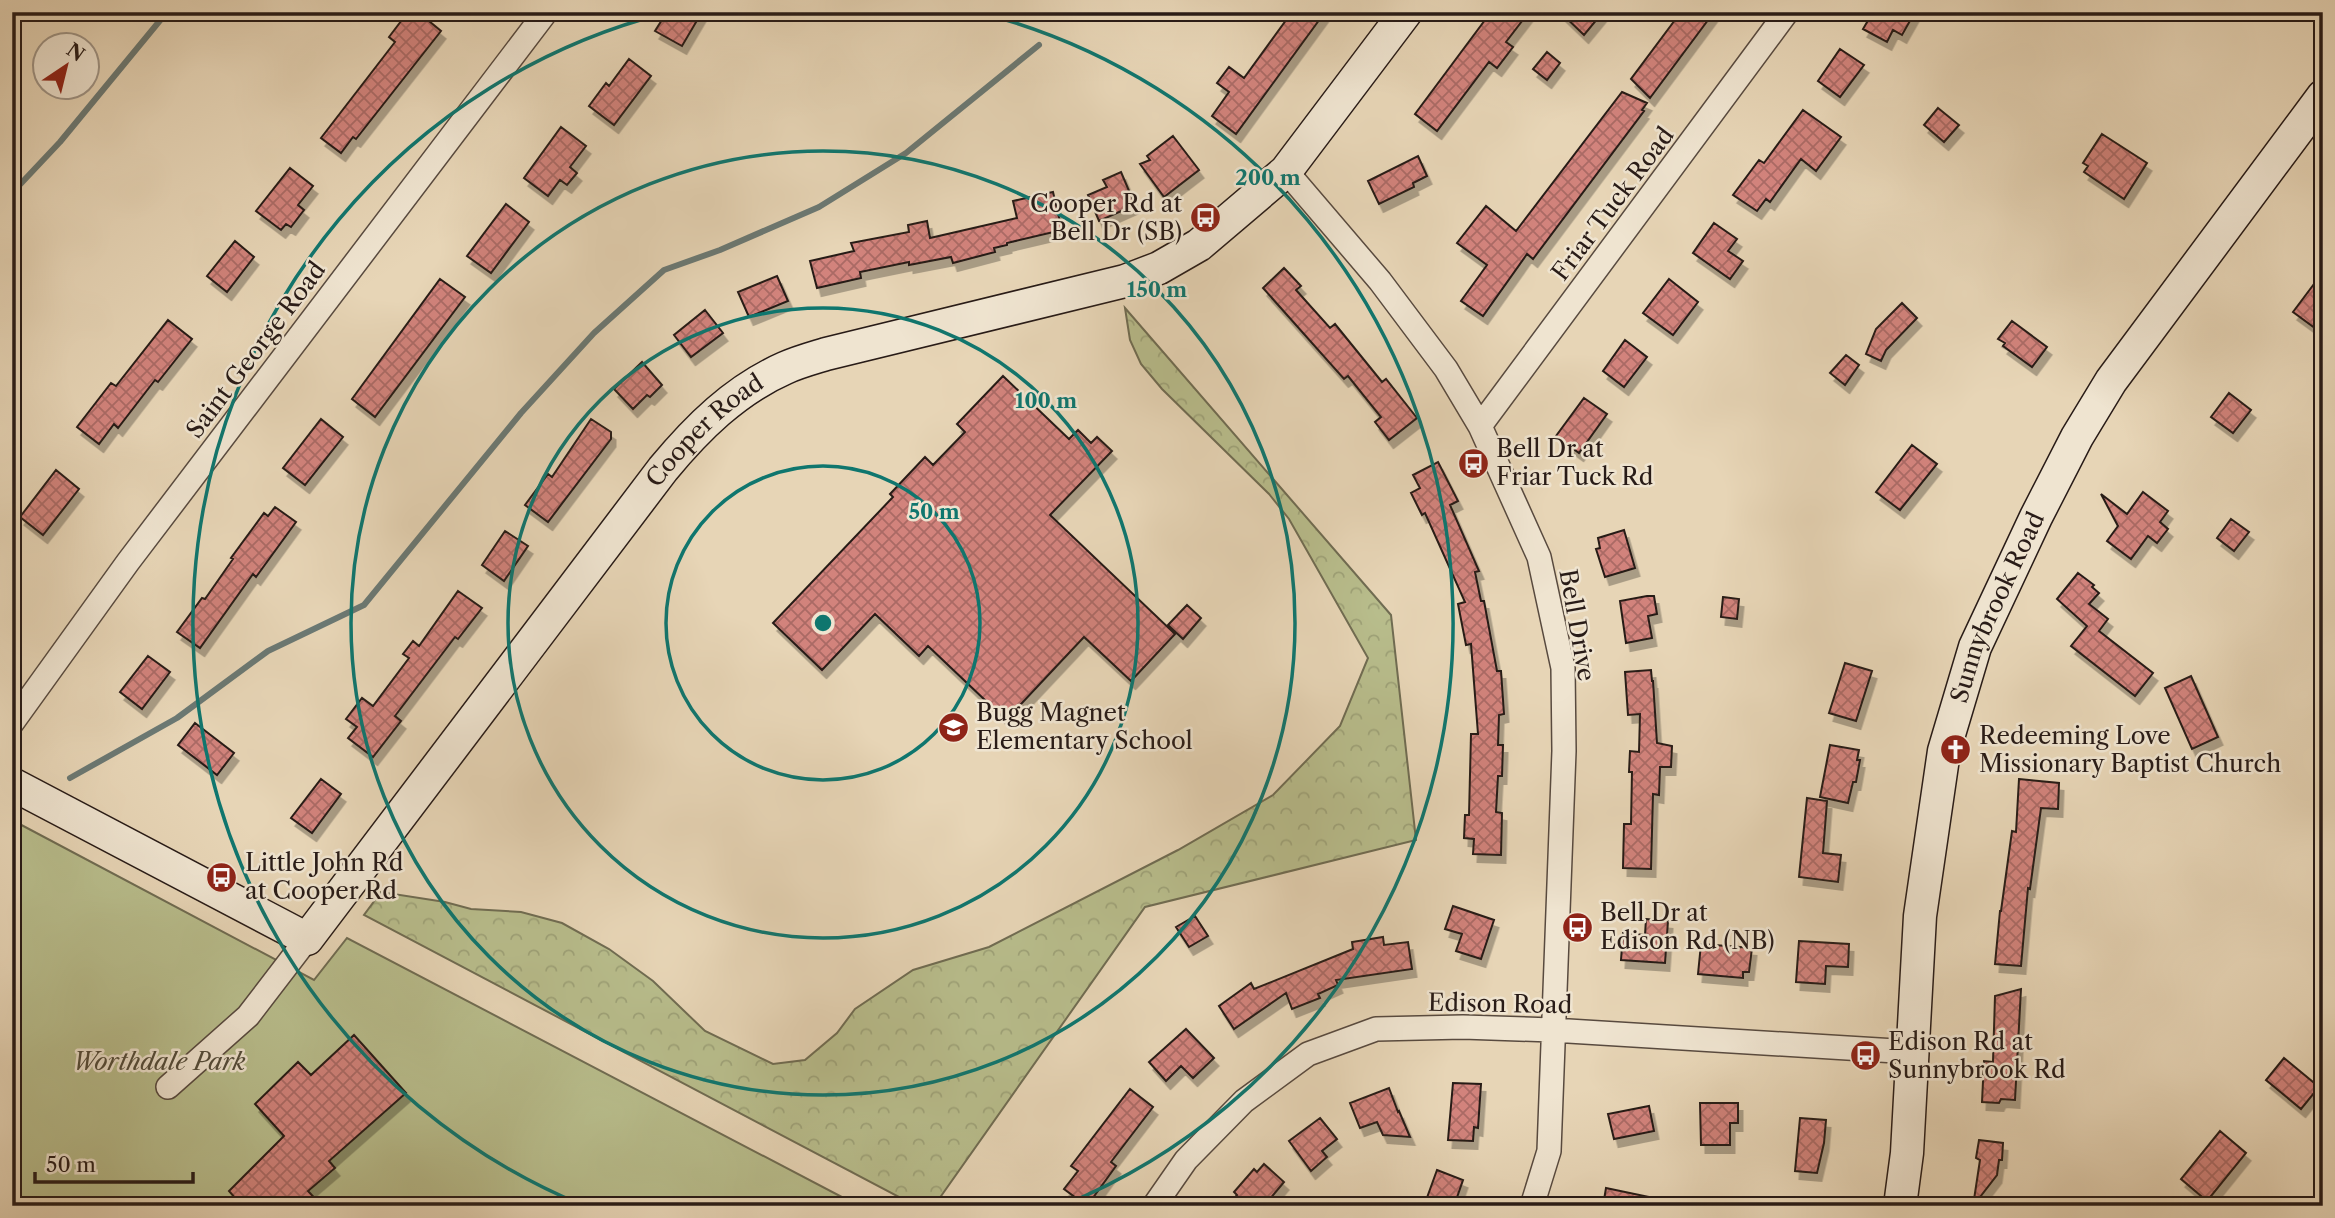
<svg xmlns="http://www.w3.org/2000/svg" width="2335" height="1218" viewBox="0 0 2335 1218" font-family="'Libre Caslon Text',serif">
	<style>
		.forest { fill: url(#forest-crowns); stroke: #706c52; stroke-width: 2 }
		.park { fill: #b8bd8c; stroke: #706c52; stroke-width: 2 }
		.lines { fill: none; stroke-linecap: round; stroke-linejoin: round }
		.stream { stroke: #6b7974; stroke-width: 6 }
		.building { fill: url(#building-cross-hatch); stroke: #281b17; stroke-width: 2; filter: url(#shadow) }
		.street-casing { stroke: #584a3f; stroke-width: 26 }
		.secondary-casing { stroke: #281b17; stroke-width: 35 }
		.street { stroke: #efe4d0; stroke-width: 23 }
		.secondary { stroke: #efe4d0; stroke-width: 32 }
		.ring { fill: none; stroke: #0f766e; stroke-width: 3.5 }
		.labels { text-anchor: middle; stroke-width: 5; stroke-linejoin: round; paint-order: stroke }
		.poi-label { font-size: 24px; fill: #281b17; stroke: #efe4d0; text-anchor: start }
		.street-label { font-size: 24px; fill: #281b17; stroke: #efe4d0 }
		.park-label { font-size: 24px; font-style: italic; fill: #534c3a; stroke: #efe4d0 }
		.centre { fill: #0f766e; stroke: #efe4d0; stroke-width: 3.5 }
		.ring-label { font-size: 21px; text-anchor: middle; font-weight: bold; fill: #0f766e; stroke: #efe4d0; stroke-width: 5; stroke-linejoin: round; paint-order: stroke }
	</style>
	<defs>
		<pattern id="forest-crowns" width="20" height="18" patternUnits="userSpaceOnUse" patternTransform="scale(1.75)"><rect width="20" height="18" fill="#b8bd8c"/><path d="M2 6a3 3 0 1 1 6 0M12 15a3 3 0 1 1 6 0" fill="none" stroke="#9ea278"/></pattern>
		<pattern id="building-cross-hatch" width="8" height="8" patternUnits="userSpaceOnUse" patternTransform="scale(1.75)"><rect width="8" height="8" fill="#d2837c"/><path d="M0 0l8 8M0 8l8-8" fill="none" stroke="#aa6a65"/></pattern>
		<filter id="shadow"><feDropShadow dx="4.5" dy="8" stdDeviation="0" flood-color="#0004"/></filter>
	</defs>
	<rect width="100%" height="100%" fill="#e7d5b6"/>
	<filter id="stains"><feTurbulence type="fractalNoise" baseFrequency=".00286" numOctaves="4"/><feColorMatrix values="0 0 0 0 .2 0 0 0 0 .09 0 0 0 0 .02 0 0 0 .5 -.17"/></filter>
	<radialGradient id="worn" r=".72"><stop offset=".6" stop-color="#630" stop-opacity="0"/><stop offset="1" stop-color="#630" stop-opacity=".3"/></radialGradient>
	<path class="forest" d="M1125 308 1391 615 1416 840 1145 907 934 1206H916L364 915 381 892 445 902 471 909 521 912 562 923 609 949 653 981 705 1031 773 1064 805 1060 837 1033 855 1009 913 970 989 947 1178 850 1273 795 1340 726 1368 658 1289 519 1269 494 1162 389 1141 364 1130 340Z"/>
	<path class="park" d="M12 820 314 980 347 938 859 1206H12Z"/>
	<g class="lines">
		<path class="stream" d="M12 193 60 142 167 12
			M70 778 177 718 268 651 364 605 521 413 594 333 664 270 720 250 819 207 906 153 1039 45
			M12 840 17 833"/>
	</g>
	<path class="building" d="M408 12H418L441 31 356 139 353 137 341 153 321 138 395 42 389 37Z
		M667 12H702L682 46 655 31Z
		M1292 12H1325L1236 134 1212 116 1229 92 1217 83 1229 67 1244 78Z
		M1491 12H1529L1506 42 1513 47 1497 68 1489 62 1437 131 1415 114Z
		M1560 12H1603L1584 35Z
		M1681 12H1714L1650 98 1631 79Z
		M1862 12H1915L1902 35 1893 30 1887 42 1863 29 1870 17Z
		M1840 49 1864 65 1840 97 1818 81Z
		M1547 52 1560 63 1547 80 1533 69Z
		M629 59 651 76 614 125 589 106 606 83 609 86Z
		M1622 92 1647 103 1642 110 1644 111 1533 259 1527 254 1483 316 1461 301 1487 265 1457 243 1486 206 1516 231Z
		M1938 108 1959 125 1944 142 1924 125Z
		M1803 110 1841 137 1816 171 1801 159 1770 202 1766 199 1757 211 1733 195 1759 160 1764 163Z
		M561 127 586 146 570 167 577 173 567 185 560 180 548 196 524 178Z
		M2102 134 2147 163 2124 199 2084 172 2088 166 2083 163Z
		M1173 136 1199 170 1164 197 1140 164 1150 160 1147 156Z
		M1418 156 1427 176 1413 183 1414 187 1379 204 1368 181Z
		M290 168 313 186 298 205 304 210 291 227 286 224 281 230 256 211Z
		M1121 172 1135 205 1099 221 1088 195 1107 187 1103 180Z
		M1053 192 1062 230 1007 243V245L994 248 995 252 953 263 951 257 909 265V262L860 272 861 278 817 288 810 261 854 251 851 243 909 232 908 225 927 221 930 238 1017 218 1013 201Z
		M506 204 529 222 491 273 467 256Z
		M1714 223 1737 239 1728 251 1743 261 1730 279 1693 253Z
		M235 241 254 257 227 292 207 276Z
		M1284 268 1301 286 1296 290 1330 328 1335 324 1382 382 1386 379 1417 418 1389 440 1375 422 1381 417 1348 376 1344 379 1263 288Z
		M2323 272V334L2293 312Z
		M777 276 788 301 749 317 738 292Z
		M440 279 465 297 375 417 352 399Z
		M1669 279 1698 302 1673 335 1643 313Z
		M1902 303 1917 318 1886 350 1881 361 1866 354 1876 329Z
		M705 310 723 333 691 357 674 335Z
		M168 320 192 339 158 382 155 380 118 428 114 424 99 444 77 427 111 383 116 386Z
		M2012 321 2047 347 2032 367 2003 346 2005 343 1998 339Z
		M1625 340 1647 357 1624 387 1603 371Z
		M1846 355 1859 365 1845 385 1830 373Z
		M642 362 662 385 650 397 647 395 633 409 614 389Z
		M1003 376 1069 439 1078 430 1091 443 1097 437 1112 451 1050 515 1175 634 1131 681 1084 637 1006 720 928 646 919 656 875 614 822 670 773 623 893 497 890 494 925 457 933 465 965 432 957 424Z
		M2229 393 2251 410 2233 433 2211 417Z
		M1584 398 1607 414 1579 453 1556 436Z
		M321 419 343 437 305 485 283 468Z
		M591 419 611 432V439L548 522 525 505 548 474 552 477Z
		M1912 445 1937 464 1900 510 1876 492Z
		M1438 462 1458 501 1450 505 1479 571 1475 572 1481 601H1484L1497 671H1501L1504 714 1499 715 1498 745H1503L1502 776H1498L1496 812 1502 813 1501 855 1473 854 1474 839 1464 838 1465 815H1469L1471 734H1478L1471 644 1466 645 1458 604 1465 602 1425 513 1422 515 1411 493 1420 488 1413 475Z
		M56 470 79 489 43 535 20 517Z
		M2143 492 2168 511 2160 522 2168 529 2157 543 2148 536 2131 559 2107 541 2118 526 2101 494 2127 514Z
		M275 507 296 522 256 577 253 574 200 648 177 632 202 598 205 599 233 559 231 558 264 513 268 516Z
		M2231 519 2249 532 2234 551 2217 538Z
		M1624 530 1635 568 1605 577 1596 549 1600 548 1598 538Z
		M505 531 528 546 504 581 482 565Z
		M2078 573 2094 585 2092 587 2099 593 2089 604 2108 619 2099 631 2153 673 2135 696 2071 646 2087 626 2057 599Z
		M458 591 482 608 458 639 455 637 395 716 401 721 373 757 348 738 357 727 346 719 362 698 373 706 409 658 403 654 413 641 419 646Z
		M1647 596H1654L1657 614 1648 616 1652 638 1626 643 1620 601Z
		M1723 597 1739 599 1737 619 1721 617Z
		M1187 605 1201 618 1183 639 1168 625Z
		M148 656 170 672 142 709 120 692Z
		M1845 663 1872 671 1856 721 1829 713Z
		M1651 670 1652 681H1653L1657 743 1672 746 1671 767H1660L1659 795 1653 794 1651 869 1623 868 1624 824H1631L1632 772H1629L1630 751 1639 752 1640 714 1628 715 1625 672Z
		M2191 676 2218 737 2192 749 2165 688Z
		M195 723 234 753 217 775 178 745Z
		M1830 745 1859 750 1857 760H1860L1856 782H1853L1848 803 1820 797Z
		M321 779 341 794 312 833 291 818Z
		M2019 779 2059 783 2058 809 2041 808 2030 889 2028 888 2021 966 1995 964 2000 911H2001L2012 831 2016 832Z
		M1807 798 1827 801 1823 853 1841 855 1838 882 1799 877Z
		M1453 906 1494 920 1481 959 1456 951 1462 934 1445 929Z
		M1195 916 1208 936 1189 947 1176 927Z
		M1646 919 1668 921 1665 963 1621 960 1623 933 1645 935Z
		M1383 937 1384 945 1408 942 1412 969 1336 980 1338 985 1318 994 1320 998 1292 1009 1286 993 1234 1029 1219 1006 1251 983 1254 989 1353 949 1352 942Z
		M1799 941 1849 944 1848 967 1826 966 1825 984 1796 982Z
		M1701 944 1752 948 1749 972H1743V978L1698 974Z
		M2021 989 2015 1100 2001 1099 1999 1103 1982 1102 1984 1061 1993 1062 1995 996Z
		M1186 1029 1214 1058 1193 1078 1181 1066 1166 1081 1149 1062Z
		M354 1035 406 1093 329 1161 335 1168 308 1191 322 1206H242L229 1191 284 1136 255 1104 298 1062 311 1075Z
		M2284 1058 2319 1087 2301 1109 2266 1080Z
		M1453 1083 1481 1084 1478 1128 1474 1127 1473 1141 1448 1140Z
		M1389 1088 1398 1112 1399 1111 1410 1137 1383 1135 1377 1122 1360 1128 1350 1103Z
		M1130 1089 1153 1107 1111 1162 1116 1166 1087 1206 1064 1189 1078 1171 1071 1166Z
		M1700 1103H1738V1123H1730V1145H1701Z
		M1649 1106 1654 1131 1614 1139 1608 1114Z
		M1320 1118 1337 1139 1322 1151 1327 1157 1311 1171 1289 1141Z
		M1800 1118 1826 1120 1824 1143 1817 1173 1795 1171Z
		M2220 1131 2246 1153 2207 1201 2181 1179Z
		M1979 1140 2003 1143 2002 1160H1999L1997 1175 1973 1206 1980 1160 1976 1158Z
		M1264 1164 1284 1182 1264 1206H1228L1237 1195 1234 1192 1254 1169 1257 1172Z
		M1437 1170 1463 1180 1454 1206H1424Z
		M1606 1188 1654 1198V1206H1603Z"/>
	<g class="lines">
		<defs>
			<path id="street" d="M1286 171 1380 281 1446 369 1480 426 1539 557 1563 668 1564 751 1549 1151 1532 1206
				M1480 426 1787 12
				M12 723 128 562 546 12
				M168 1087 248 1016 307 939
				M1154 1206 1186 1160 1244 1101 1308 1054 1376 1029 1463 1027 1552 1030 1912 1052"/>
			<g id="secondary">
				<path id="s1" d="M12 784 307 939 663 469C697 428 735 390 785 368 798 362 813 358 826 354L1125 281 1159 268 1199 245 1286 171 1406 12"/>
				<path id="s2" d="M1900 1206 1907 1153 1920 916 1944 751 1975 647 2036 517 2077 437 2111 381 2323 96"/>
			</g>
		</defs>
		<use href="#street" class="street-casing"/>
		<use href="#secondary" class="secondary-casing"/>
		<use href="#street" class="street"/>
		<use href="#secondary" class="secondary"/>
	</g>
	<g class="ring">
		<circle cx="823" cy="623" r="157"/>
		<circle cx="823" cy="623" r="315"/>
		<circle cx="823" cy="623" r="472"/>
		<path d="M582 1205A630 630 0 0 1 665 13M981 13A630 630 0 0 1 1064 1205"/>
	</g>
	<defs>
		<symbol id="bus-disc" viewBox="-11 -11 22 22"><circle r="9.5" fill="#8f2418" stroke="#efe4d0"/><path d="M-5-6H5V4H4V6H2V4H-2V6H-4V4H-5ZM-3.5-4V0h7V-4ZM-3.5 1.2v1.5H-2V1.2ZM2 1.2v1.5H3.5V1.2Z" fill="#fff"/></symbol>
		<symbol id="school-disc" viewBox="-11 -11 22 22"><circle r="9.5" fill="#8f2418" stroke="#efe4d0"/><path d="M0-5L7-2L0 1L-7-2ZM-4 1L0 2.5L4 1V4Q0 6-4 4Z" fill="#fff"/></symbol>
		<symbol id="church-disc" viewBox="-11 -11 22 22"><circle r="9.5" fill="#8f2418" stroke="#efe4d0"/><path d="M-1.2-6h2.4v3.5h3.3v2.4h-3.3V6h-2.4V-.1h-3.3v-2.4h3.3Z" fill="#fff"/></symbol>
	</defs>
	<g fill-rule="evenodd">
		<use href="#bus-disc" x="1188" y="200" width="35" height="35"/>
		<use href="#bus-disc" x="1456" y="446" width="35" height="35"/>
		<use href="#school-disc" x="936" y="710" width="35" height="35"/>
		<use href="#church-disc" x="1938" y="732" width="35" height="35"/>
		<use href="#bus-disc" x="204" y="860" width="35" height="35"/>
		<use href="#bus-disc" x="1560" y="910" width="35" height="35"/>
		<use href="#bus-disc" x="1848" y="1038" width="35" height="35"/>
	</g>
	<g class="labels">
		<g class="poi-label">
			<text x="1182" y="212" text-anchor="end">Cooper Rd at<tspan x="1182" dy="28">Bell Dr (SB)</tspan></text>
			<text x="1496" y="457">Bell Dr at<tspan x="1496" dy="28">Friar Tuck Rd</tspan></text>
			<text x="976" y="721">Bugg Magnet<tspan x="976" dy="28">Elementary School</tspan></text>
			<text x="1979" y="744">Redeeming Love<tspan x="1979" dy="28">Missionary Baptist Church</tspan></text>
			<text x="245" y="871">Little John Rd<tspan x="245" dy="28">at Cooper Rd</tspan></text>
			<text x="1600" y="921">Bell Dr at<tspan x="1600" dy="28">Edison Rd (NB)</tspan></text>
			<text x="1888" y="1050">Edison Rd at<tspan x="1888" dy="28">Sunnybrook Rd</tspan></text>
		</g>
		<g class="street-label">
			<text transform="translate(1613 204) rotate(-53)" y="8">Friar Tuck Road</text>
			<text transform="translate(256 350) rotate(-53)" y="8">Saint George Road</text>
			<text dy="8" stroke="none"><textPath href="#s1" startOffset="980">Cooper Road</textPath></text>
			<text dy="8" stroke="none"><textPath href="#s2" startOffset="611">Sunnybrook Road</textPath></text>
			<text transform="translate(1577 625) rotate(80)" y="8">Bell Drive</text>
			<text transform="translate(1500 1004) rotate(1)" y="8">Edison Road</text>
		</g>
		<g class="park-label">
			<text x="159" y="1070">Worthdale Park</text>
		</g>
	</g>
	<circle cx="823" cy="623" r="10" class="centre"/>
	<g class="ring-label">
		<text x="1268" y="185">200 m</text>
		<text x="1157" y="297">150 m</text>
		<text x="1046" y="408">100 m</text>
		<text x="934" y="519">50 m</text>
	</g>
	<rect width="2335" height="1218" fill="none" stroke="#e7d5b6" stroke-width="42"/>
	<rect x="14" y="14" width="2307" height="1190" fill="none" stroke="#281b17" stroke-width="3.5"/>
	<rect x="21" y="21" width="2293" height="1176" fill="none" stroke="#281b17" stroke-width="2"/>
	<g transform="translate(66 66) rotate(35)"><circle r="33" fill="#efe4d0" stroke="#9f9486" stroke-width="2"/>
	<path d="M0-5L12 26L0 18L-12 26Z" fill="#8f2418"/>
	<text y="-10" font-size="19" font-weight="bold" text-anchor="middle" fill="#281b17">N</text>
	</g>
	<path d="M35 1172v10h158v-10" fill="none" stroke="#281b17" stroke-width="3.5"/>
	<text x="46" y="1172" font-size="21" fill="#281b17" stroke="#efe4d0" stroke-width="5" paint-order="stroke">50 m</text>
	<rect width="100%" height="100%" filter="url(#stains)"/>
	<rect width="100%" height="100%" fill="url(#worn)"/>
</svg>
